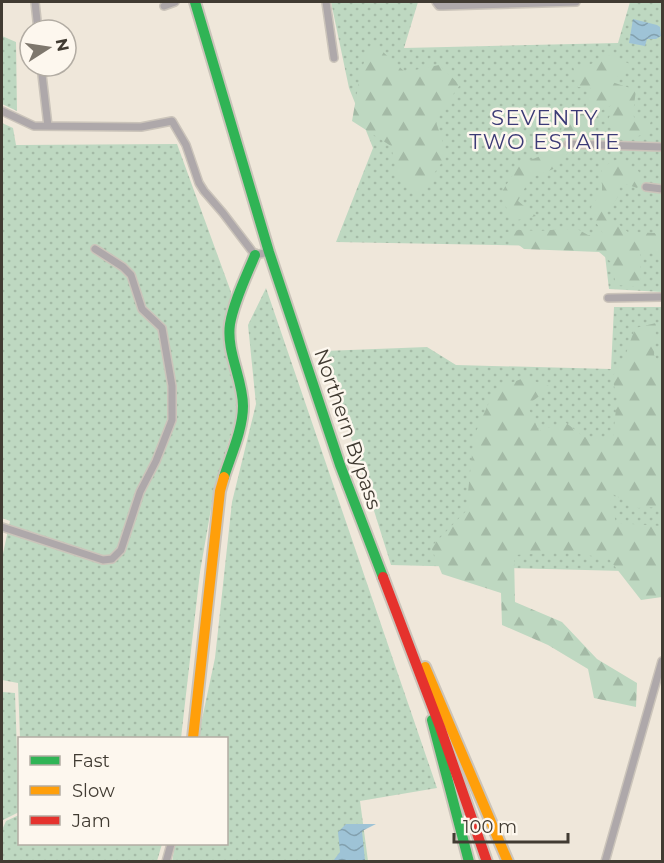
<svg xmlns="http://www.w3.org/2000/svg" width="664" height="863" viewBox="0 0 664 863" font-family="Montserrat,sans-serif">
	<style>
		.grass { fill: url(#grass-dots) }
		.forest { fill: url(#forest-firs) }
		.water { fill: url(#water-waves) }
		.lines { fill: none; stroke-linecap: round; stroke-linejoin: round }
		.street-casing { stroke: #cbc4ba; stroke-width: 10 }
		.fast-casing { stroke: #cbc4ba; stroke-width: 14 }
		.slow-casing { stroke: #cbc4ba; stroke-width: 14 }
		.jam-casing { stroke: #cbc4ba; stroke-width: 14 }
		.street { stroke: #aea8aa; stroke-width: 7 }
		.fast { stroke: #30b455; stroke-width: 10 }
		.slow { stroke: #ff9f0a; stroke-width: 10 }
		.jam { stroke: #e5322d; stroke-width: 10 }
		.labels { text-anchor: middle; stroke-width: 5; stroke-linejoin: round; paint-order: stroke }
		.street-label { font-size: 20px; fill: #413b32; stroke: #fdf7ee }
		.neighbourhood-label { font-size: 21px; letter-spacing: 1.5px; fill: #3b3a76; stroke: #fdf7ee }
	</style>
	<defs>
		<pattern id="grass-dots" width="8" height="8" patternUnits="userSpaceOnUse" patternTransform="scale(1.5)"><rect width="8" height="8" fill="#bed8c1"/><path d="M2 2h.1M6 6h.1" fill="none" stroke="#a4baa6" stroke-width="1.8" stroke-linecap="round"/></pattern>
		<pattern id="forest-firs" width="22" height="20" patternUnits="userSpaceOnUse" patternTransform="scale(1.5)"><rect width="22" height="20" fill="#bed8c1"/><path d="M5 1l3.5 6h-7zM16 11l3.5 6h-7z" fill="#a4baa6"/></pattern>
		<pattern id="water-waves" width="16" height="10" patternUnits="userSpaceOnUse" patternTransform="scale(1.5)"><rect width="16" height="10" fill="#9ec3d6"/><path d="M0 5q4-4 8 0t8 0" fill="none" stroke="#82a0ae"/></pattern>
	</defs>
	<rect width="100%" height="100%" fill="#efe7da"/>
	<path class="grass" d="M331 2H418L404 48 618 43 630 2H662V292L609 289 604 247 336 242 373 148 349 88Z
		M2 36 16 42 17 111 2 104Z
		M2 123 13 128 16 145 177 144 231 292 239 409 215 486 200 572 181 738H20L18 683 2 680V558L10 521 2 518Z
		M266 288 437 788 360 801 368 861 172 862 175 844H226V738H198L215 658 232 502 256 404 248 325Z
		M614 307H662V572L391 565 324 351 427 347 456 365 611 369Z
		M2 692 15 693 19 812 3 820 2 823Z
		M19 815 20 844H162L157 861H2V830L6 821Z"/>
	<path class="forest" d="M372 42 405 72 439 65 460 85 435 119 447 155 419 195 397 173 391 146 352 121 361 70Z
		M609 55 630 64 612 82 636 90 633 113 635 121 652 118 647 133 627 140 607 123 614 104 598 112 593 127 579 138 556 168 530 178 518 201 536 216 513 221 500 195 520 163C548 155 560 150 563 118L585 109 591 88 578 87 573 66 589 65Z
		M616 160 637 169 644 180 637 188 620 182 619 195 606 214 628 232 655 233 662 237V254L640 250 641 287 616 285 611 262 599 252 524 249 503 233 519 230 540 231 562 229 579 230 588 235H604L595 221 591 207 602 191V167Z
		M656 323 654 355 662 366V507L638 508 609 492 616 523 662 526V597L641 600 609 559 570 552 514 555 515 602 562 622 597 659 637 683 636 707 594 698 588 669 548 645 502 625 501 593 442 574 431 547 466 511 474 436 495 389 524 378 552 387 527 405 539 431 565 422 584 437 613 439 617 398 612 377 624 359 635 328Z"/>
	<path class="water" d="M633 19 657 25 660 27 661 36 656 39H647L645 46 629 43Z
		M346 824H376L362 831 365 861H333L340 852 338 832Z"/>
	<g class="lines">
		<defs>
			<path id="street" d="M35 2 38 30
				M326 2 334 58
				M436 2 439 6H443L576 2
				M164 6 175 2
				M41 66 48 126
				M2 111 34 126 141 127 172 121 186 145 199 183 204 191 223 213 255 255 269 252
				M568 144 662 147
				M646 187 662 189
				M608 298 662 297
				M2 527 103 560 112 559 121 550 140 492 156 461 172 420V386L162 328 142 309 131 275 123 267 95 249
				M166 862 171 844
				M605 862 662 661"/>
			<path id="fast" d="M195 2 269 252 340 465 383 577
				M224 477C231 455 243 429 243 406 243 379 226 352 230 324 234 301 246 277 255 255
				M432 720 469 862"/>
			<path id="slow" d="M425 667 508 862
				M193 738 220 491 224 477"/>
			<path id="jam" d="M383 577 440 727 487 862"/>
		</defs>
		<use href="#street" class="street-casing"/>
		<use href="#fast" class="fast-casing"/>
		<use href="#slow" class="slow-casing"/>
		<use href="#jam" class="jam-casing"/>
		<use href="#street" class="street"/>
		<use href="#fast" class="fast"/>
		<use href="#slow" class="slow"/>
		<use href="#jam" class="jam"/>
	</g>
	<g class="labels">
		<g class="street-label">
			<text transform="translate(348 429) rotate(71)" y="7">Northern Bypass</text>
		</g>
		<g class="neighbourhood-label">
			<text x="545" y="125">SEVENTY<tspan x="545" dy="24">TWO ESTATE</tspan></text>
		</g>
	</g>
	<rect width="664" height="863" fill="none" stroke="#413b32" stroke-width="6"/>
	<rect x="18" y="737" width="210" height="108" fill="#fdf7ee" stroke="#b2aca3" stroke-width="1.5"/>
	<rect x="30" y="756" width="30" height="9" fill="#30b455" stroke="#b2aca3" stroke-width="1.5"/>
	<text x="72" y="767" font-size="18" fill="#413b32">Fast</text>
	<rect x="30" y="786" width="30" height="9" fill="#ff9f0a" stroke="#b2aca3" stroke-width="1.5"/>
	<text x="72" y="797" font-size="18" fill="#413b32">Slow</text>
	<rect x="30" y="816" width="30" height="9" fill="#e5322d" stroke="#b2aca3" stroke-width="1.5"/>
	<text x="72" y="827" font-size="18" fill="#413b32">Jam</text>
	<g transform="translate(48 48) rotate(78)"><circle r="28" fill="#fdf7ee" stroke="#b2aca3" stroke-width="1.5"/>
	<path d="M0-4.5L10 22L0 15L-10 22Z" fill="#7e776d"/>
	<text y="-9" font-size="16" font-weight="bold" text-anchor="middle" fill="#413b32">N</text>
	</g>
	<path d="M454 833v9h114v-9" fill="none" stroke="#413b32" stroke-width="3"/>
	<text x="463" y="833" font-size="18" fill="#413b32" stroke="#fdf7ee" stroke-width="4.5" paint-order="stroke">100 m</text>
</svg>
